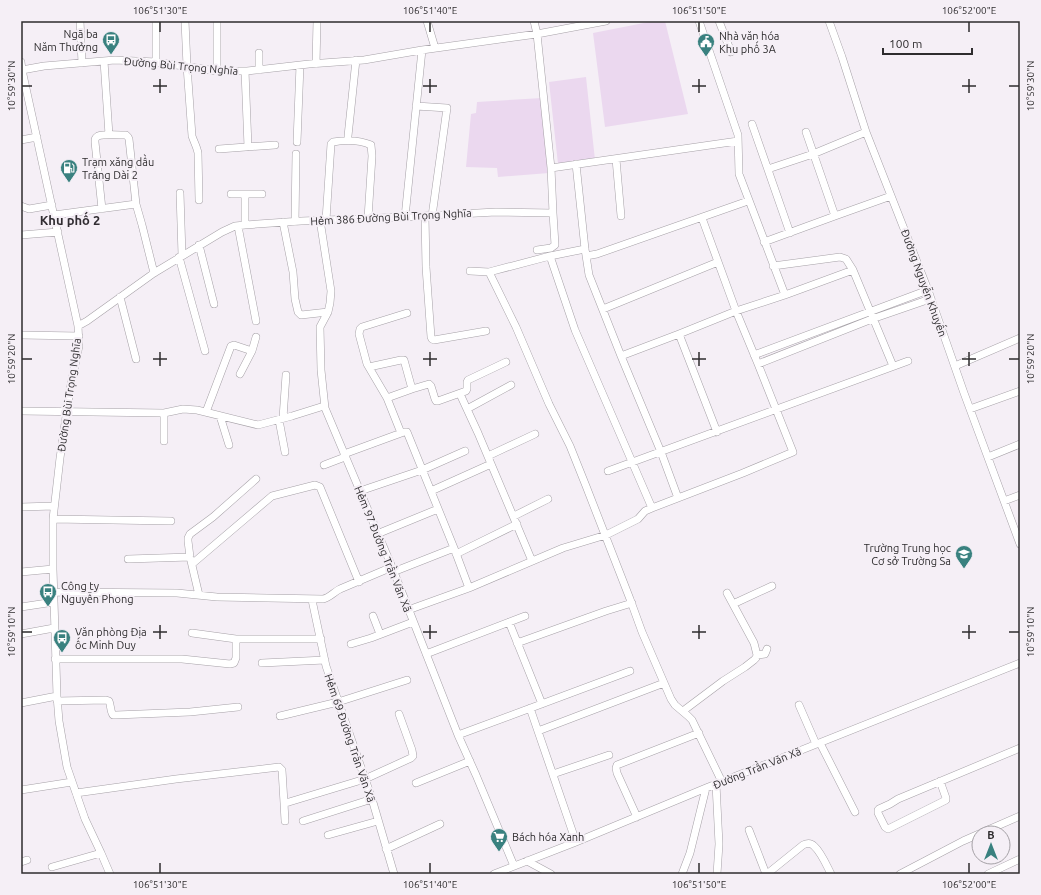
<svg xmlns="http://www.w3.org/2000/svg" width="1041" height="895" viewBox="0 0 1041 895" font-family="Ubuntu,sans-serif">
	<style>
		.green { fill: #ebd8ef }
		.lines { fill: none; stroke-linecap: round; stroke-linejoin: round }
		.minor-casing { stroke: #a6a1a7; stroke-width: 8 }
		.minor { stroke: #fff; stroke-width: 7 }
		.ticks { fill: none; stroke: #2e2c2e; stroke-width: 1.5 }
		.labels { text-anchor: middle; stroke-width: 4; stroke-linejoin: round; paint-order: stroke }
		.poi-label { font-size: 11px; fill: #2e2c2e; stroke: #f5eff6; text-anchor: start }
		.street-label { font-size: 11px; fill: #2e2c2e; stroke: #f5eff6 }
		.quarter-label { font-size: 13px; font-weight: bold; fill: #312d32; stroke: #f5eff6 }
		.neatline { fill: none; stroke: #2e2c2e; stroke-width: 1.5 }
		.ticks-label { font-size: 10px; text-anchor: middle; fill: #2e2c2e }
	</style>
	<rect width="100%" height="100%" fill="#f5eff6"/>
	<path class="green" d="M654 21H665L688 114 605 127 593 33Z
		M586 77 595 160 558 164 549 82Z
		M542 98 549 173 498 177 497 168 466 167 471 114 476 113 477 102Z"/>
	<g class="lines">
		<defs>
			<path id="minor" d="M80 21 82 63
				M185 21 187 66 192 136C194 142 197 147 198 153L199 200
				M217 21V71
				M427 21 435 48
				M699 21 738 135 739 174 785 295
				M719 21 731 52
				M829 21 842 57 866 132 928 290 964 393 1020 544
				M259 53V70
				M104 61 109 135
				M21 62 22 70H21
				M156 62V21
				M316 64 317 21
				M245 71 248 147
				M416 106 447 108 432 216
				M752 124 790 233
				M806 132 835 216
				M348 136 356 60
				M21 140 37 137
				M297 142 300 65
				M219 149 275 145
				M616 159 621 216
				M576 164 585 249 589 275 621 356 661 452 678 498
				M551 168 738 141
				M768 169 813 154 866 132
				M180 193 182 255
				M231 194H262
				M245 194V225
				M21 206 29 209 52 205
				M102 209 95 142C95 139 95 138 98 136 103 134 120 135 126 135L128 137 129 139 136 204 142 225 154 273
				M54 215 136 204
				M425 216 426 267 431 337 432 339 434 340 486 331
				M405 217 422 50
				M320 220 331 291 330 303 328 312 320 327 321 370 325 408 392 567 458 735 476 775 514 866
				M326 220 331 144 333 142C345 140 360 140 371 145L372 156 368 218
				M283 222 293 272 295 299 298 312 301 315 328 312
				M295 222 296 154
				M238 226 256 321
				M21 235 58 232
				M764 242 835 216 891 196
				M199 245 214 304
				M537 250 551 248 555 245 553 213
				M550 256 575 330 652 508
				M586 256 597 254 748 201
				M179 257 205 351
				M773 266 840 257 846 259 853 270 893 366
				M470 271 489 272 516 327 549 404 570 446 586 486 630 599 642 632 671 699 675 705 688 716 692 720 722 782
				M489 272 550 256 585 249
				M120 297 136 359
				M603 309 718 262
				M78 326 87 321 154 273 222 232 235 226 245 225 301 221 405 217 496 212 553 213 551 168 537 34 534 21
				M679 334 717 432
				M21 335 79 336
				M754 355 928 290
				M621 356 679 334 736 311 785 295 853 270
				M758 364 872 319 930 299
				M955 366 1020 338
				M369 367 401 360H404L412 389
				M240 374 252 351 256 337
				M460 394 478 433 532 561
				M387 398 412 389 429 384 431 386 435 399 436 401H438L466 391 467 389V382L468 380 506 362
				M467 409 511 385
				M970 409 1020 391
				M21 411 164 413 183 409 197 410 258 425 292 416 324 406
				M206 412 231 346 234 345 252 351
				M220 416 229 445
				M283 418 286 375
				M279 420 285 452
				M401 433 387 398 367 364 359 334 360 329 362 327 407 313
				M164 441V413
				M344 454 404 432H407L454 548 469 588
				M488 456 535 434
				M988 457 1020 444
				M324 465 345 457
				M608 471 908 361
				M360 491 422 470 465 451
				M431 491 491 464
				M1004 501 1020 495
				M21 507 54 506
				M514 516 548 499
				M53 519 171 521
				M377 534 438 509
				M456 554 517 524
				M128 559 190 557
				M192 564 272 496 315 485 320 487 359 582
				M21 572 53 569
				M393 572 454 548
				M54 592 177 593 217 597 323 599C329 598 334 592 340 589L392 567
				M199 595 190 557 188 541V538L190 534 213 517 256 479
				M312 600 326 666 372 799 394 874
				M733 604 772 586
				M21 607 54 602
				M408 610 469 588 563 548 606 535 638 519 645 511 652 508 743 473 793 452 758 364 736 311 702 218
				M373 616 380 634
				M509 622 542 704
				M192 633 236 639
				M21 634 54 628
				M517 643 606 611 632 603
				M351 644 371 638 413 622
				M426 654 525 616
				M757 655 765 654 767 649
				M55 659H182L230 664 234 663 236 658V639H321
				M262 663 325 660
				M57 701 106 700 109 701C111 705 110 711 113 715H116L190 712 238 707
				M21 703 57 696
				M799 705 816 744
				M530 708 576 842
				M683 711 723 681 745 667 754 660 756 658 757 655 754 643 727 593
				M280 716 338 702 407 680
				M538 731 664 683
				M458 735 630 671
				M820 743 855 812
				M553 774 609 755
				M940 781 946 798V800L888 829 885 827 878 813V810L879 809 890 804 898 799 1020 748
				M416 783 470 761
				M716 784 719 844 717 874
				M21 790 72 782
				M76 793 176 779 279 767 282 770 284 803 289 802 365 779 411 758 413 756 412 750 399 714
				M284 803 285 821
				M637 817 617 773 616 768 617 765 699 733
				M303 821 372 799
				M749 830 766 874
				M981 833 1020 816
				M328 835 378 821
				M386 849 440 824
				M527 861 551 874
				M21 862 27 860
				M52 867 101 853
				M110 874 101 853 85 819 67 767 59 721 57 696 53 569V519L60 458 70 389 79 346 78 326 22 70 44 66 115 60 156 62 217 71H247L309 64 364 60 422 50 537 34 606 21
				M494 874 576 842 706 788 1020 663
				M682 874 690 853 706 788
				M767 874 803 845C807 843 811 843 814 846 821 852 827 866 831 874
				M900 874 963 841 979 834
				M988 874 1020 859"/>
		</defs>
		<use href="#minor" class="minor-casing"/>
		<use href="#minor" class="minor"/>
	</g>
	<path class="ticks" d="M160 22V32M430 22V32M699 22V32M969 22V32M160 79V93M430 79V93M699 79V93M969 79V93M22 86H32M153 86H167M423 86H437M692 86H706M962 86H976M1009 86H1019M160 352V366M430 352V366M699 352V366M969 352V366M22 359H32M153 359H167M423 359H437M692 359H706M962 359H976M1009 359H1019M160 625V639M430 625V639M699 625V639M969 625V639M22 632H32M153 632H167M423 632H437M692 632H706M962 632H976M1009 632H1019M160 863V873M430 863V873M699 863V873M969 863V873"/>
	<defs>
		<symbol id="bus-pin" viewBox="-11 -11 22 30"><path d="M0 17L-7.5 6A9.5 9.5 0 1 1 7.5 6Z" fill="#39817f" stroke="#f5eff6"/><path d="M-5-6H5V4H4V6H2V4H-2V6H-4V4H-5ZM-3.5-4V0h7V-4ZM-3.5 1.2v1.5H-2V1.2ZM2 1.2v1.5H3.5V1.2Z" fill="#fff"/></symbol>
		<symbol id="civic-pin" viewBox="-11 -11 22 30"><path d="M0 17L-7.5 6A9.5 9.5 0 1 1 7.5 6Z" fill="#39817f" stroke="#f5eff6"/><path d="M-.6-6.5H3V-4.5H.6V-3L4-1V1h2V6H-6V1h2V-1L-.6-3ZM-1.2 2.5V6h2.4V2.5Z" fill="#fff"/></symbol>
		<symbol id="fuel-pin" viewBox="-11 -11 22 30"><path d="M0 17L-7.5 6A9.5 9.5 0 1 1 7.5 6Z" fill="#39817f" stroke="#f5eff6"/><path d="M-5.5-6h7V0h2V4h1.3V-2.5L3-4.5l.8-.8L6-3V5H2.5V1h-1V6h-7ZM-4.2-4.7v3.2H.2V-4.7Z" fill="#fff"/></symbol>
		<symbol id="school-pin" viewBox="-11 -11 22 30"><path d="M0 17L-7.5 6A9.5 9.5 0 1 1 7.5 6Z" fill="#39817f" stroke="#f5eff6"/><path d="M0-5L7-2L0 1L-7-2ZM-4 1L0 2.5L4 1V4Q0 6-4 4Z" fill="#fff"/></symbol>
		<symbol id="supermarket-pin" viewBox="-11 -11 22 30"><path d="M0 17L-7.5 6A9.5 9.5 0 1 1 7.5 6Z" fill="#39817f" stroke="#f5eff6"/><path d="M-6-5.5h2.5l.6 2H6L4.5 2H-2.5L-4.4-4H-6ZM-1.5 3.2a1.3 1.3 0 1 0 .1 0ZM3 3.2a1.3 1.3 0 1 0 .1 0Z" fill="#fff"/></symbol>
	</defs>
	<g fill-rule="evenodd">
		<use href="#bus-pin" x="101" y="30" width="20" height="27"/>
		<use href="#civic-pin" x="696" y="32" width="20" height="27"/>
		<use href="#fuel-pin" x="59" y="158" width="20" height="27"/>
		<use href="#school-pin" x="954" y="544" width="20" height="27"/>
		<use href="#bus-pin" x="38" y="582" width="20" height="27"/>
		<use href="#bus-pin" x="52" y="628" width="20" height="27"/>
		<use href="#supermarket-pin" x="489" y="827" width="20" height="27"/>
	</g>
	<g class="labels">
		<g class="poi-label">
			<text x="98" y="38" text-anchor="end">Ngã ba<tspan x="98" dy="13">Năm Thưởng</tspan></text>
			<text x="719" y="40">Nhà văn hóa<tspan x="719" dy="13">Khu phố 3A</tspan></text>
			<text x="82" y="166">Trạm xăng dầu<tspan x="82" dy="13">Trảng Dài 2</tspan></text>
			<text x="951" y="552" text-anchor="end">Trường Trung học<tspan x="951" dy="13">Cơ sở Trường Sa</tspan></text>
			<text x="61" y="590">Công ty<tspan x="61" dy="13">Nguyễn Phong</tspan></text>
			<text x="75" y="636">Văn phòng Địa<tspan x="75" dy="13">ốc Minh Duy</tspan></text>
			<text x="512" y="841">Bách hóa Xanh</text>
		</g>
		<g class="street-label">
			<text transform="translate(181 66) rotate(5)" y="4">Đường Bùi Trọng Nghĩa</text>
			<text transform="translate(391 217) rotate(-3)" y="4">Hẻm 386 Đường Bùi Trọng Nghĩa</text>
			<text transform="translate(924 283) rotate(70)" y="4">Đường Nguyễn Khuyến</text>
			<text transform="translate(69 395) rotate(-82)" y="4">Đường Bùi Trọng Nghĩa</text>
			<text transform="translate(383 549) rotate(68)" y="4">Hẻm 97 Đường Trần Văn Xã</text>
			<text transform="translate(350 738) rotate(71)" y="4">Hẻm 69 Đường Trần Văn Xã</text>
			<text transform="translate(757 768) rotate(-22)" y="4">Đường Trần Văn Xã</text>
		</g>
		<g class="quarter-label">
			<text x="70" y="225">Khu phố 2</text>
		</g>
	</g>
	<rect width="1041" height="895" fill="none" stroke="#f5eff6" stroke-width="44"/>
	<g transform="translate(991 845)"><circle r="19" fill="#f5eff6" stroke="#a5a1a6"/>
	<path d="M0-3L7 15L0 10L-7 15Z" fill="#39817f"/>
	<text y="-6" font-size="11" font-weight="bold" text-anchor="middle" fill="#2e2c2e">B</text>
	</g>
	<path d="M883 48v6h89v-6" fill="none" stroke="#2e2c2e" stroke-width="2"/>
	<text x="889" y="48" font-size="12" fill="#2e2c2e" stroke="#f5eff6" stroke-width="3" paint-order="stroke">100 m</text>
	<rect x="22" y="22" width="997" height="851" class="neatline"/>
	<g class="ticks-label">
		<text x="160" y="14">106°51'30"E</text>
		<text x="430" y="14">106°51'40"E</text>
		<text x="699" y="14">106°51'50"E</text>
		<text x="969" y="14">106°52'00"E</text>
		<text transform="translate(11 86) rotate(-90)" y="4">10°59'30"N</text>
		<text transform="translate(1030 86) rotate(-90)" y="4">10°59'30"N</text>
		<text transform="translate(11 359) rotate(-90)" y="4">10°59'20"N</text>
		<text transform="translate(1030 359) rotate(-90)" y="4">10°59'20"N</text>
		<text transform="translate(11 632) rotate(-90)" y="4">10°59'10"N</text>
		<text transform="translate(1030 632) rotate(-90)" y="4">10°59'10"N</text>
		<text x="160" y="888">106°51'30"E</text>
		<text x="430" y="888">106°51'40"E</text>
		<text x="699" y="888">106°51'50"E</text>
		<text x="969" y="888">106°52'00"E</text>
	</g>
</svg>
